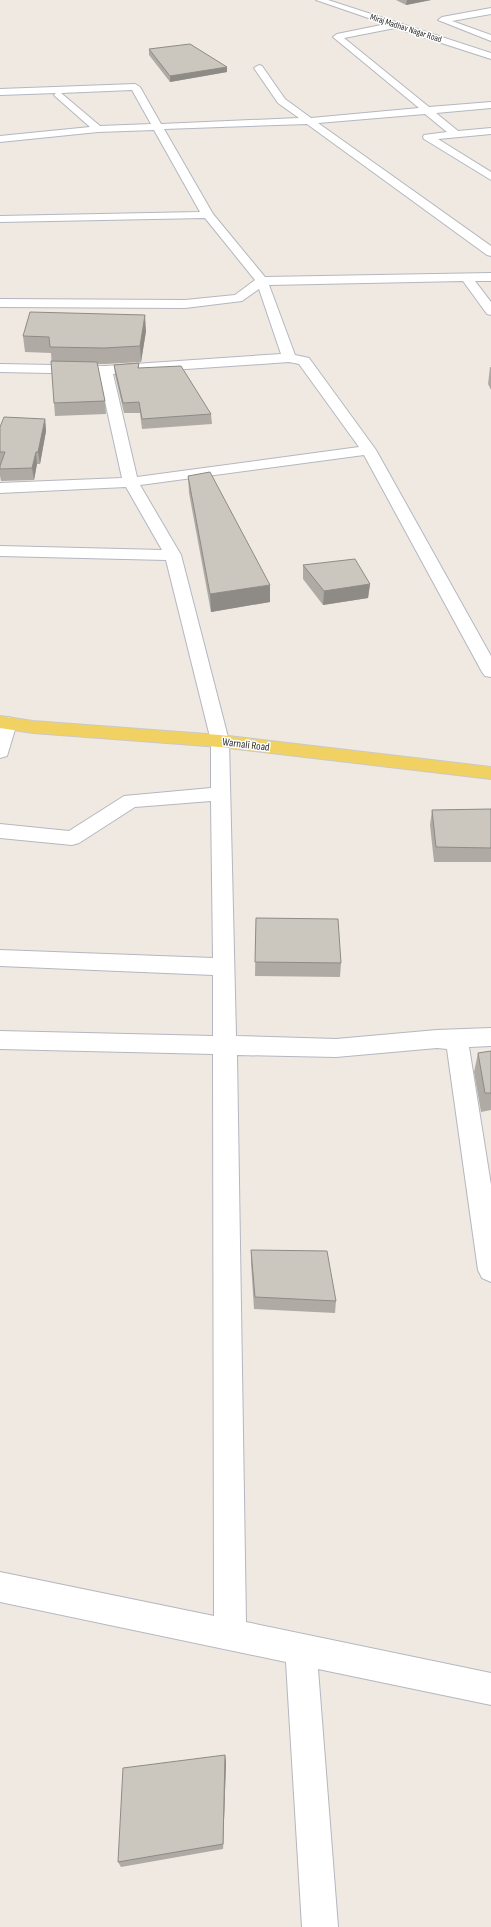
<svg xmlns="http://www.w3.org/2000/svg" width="491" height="1927" viewBox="0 0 491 1927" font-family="'Sofia Sans Condensed',sans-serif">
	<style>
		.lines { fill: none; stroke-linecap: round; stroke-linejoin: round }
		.minor-casing { stroke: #b4b7c1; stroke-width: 2 }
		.major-casing { stroke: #c9c9c9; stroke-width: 2 }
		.minor { fill: #fff; fill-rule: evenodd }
		.major { fill: #f2d163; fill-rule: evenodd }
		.wall { fill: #afaba4 }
		.shaded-wall { fill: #8e8b86 }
		.building { fill: #cbc7bf; stroke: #8e8b86 }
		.labels { text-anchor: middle; stroke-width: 3; stroke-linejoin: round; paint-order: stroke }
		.far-street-label { font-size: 9px; fill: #2e2e2e; stroke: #fff }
		.street-label { font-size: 11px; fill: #2e2e2e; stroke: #fff }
	</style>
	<rect width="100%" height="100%" fill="#efe9e1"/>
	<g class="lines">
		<defs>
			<path id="minor" d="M316 0H328L491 53V59L395 28 344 38 429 107 491 102V108L436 113 458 131 491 128V134L438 139 491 172V180L424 139 423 137 424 135 447 132 425 114 318 123 491 246V256L487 255 307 124 164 129 213 214 265 277 491 273V281H475L491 302V315L487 314 463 281 269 285 295 355 309 358 376 450 491 656V677L485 676 482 672 364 455 140 485 181 555 229 741 236 1036 336 1039 437 1030 491 1028V1046L469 1047 491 1185V1282L482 1278 478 1270 447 1049 437 1048 336 1057 237 1055 246 1622 491 1673V1705L318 1669 338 1927H302L286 1662 0 1602V1572L214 1616 213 1054 0 1049V1031L213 1036V975L0 966V950L213 958 211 801 135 807 79 843 72 845 0 838V824L69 831 124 796 211 788V741L166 560 0 556V546L162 550 126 487 0 493V483L122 478 99 374 0 372V364L105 366 281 354 259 289 242 301 185 308 0 307V299L185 300 235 295 255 280 205 218 0 222V216L200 212 154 130 98 132 0 142V136L90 127 56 97 54 95 56 93 0 95V89L135 84 140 87 161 124 299 118 278 103 254 68 259 65 262 66 285 99 311 118 419 108 333 37 337 34 386 24ZM132 90 151 124 100 126 61 93ZM289 362 299 364 359 447 137 477 113 374Z
				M491 8V14L452 21 491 35V41L438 20 442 17Z
				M8 717 15 719 17 723 7 756 0 758V721Z"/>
			<path id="major" d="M0 716 33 721 220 735 491 767V779L220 747 33 733 0 728Z"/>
		</defs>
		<use href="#minor" class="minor-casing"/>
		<use href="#major" class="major-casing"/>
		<use href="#minor" class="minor"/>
		<use href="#major" class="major"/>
	</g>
	<path class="wall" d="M396 0H431L406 5Z
		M149 49 227 67V72L170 82 149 55Z
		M146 331 141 362 105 364H97L105 401 106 414 55 416 54 403 51 353 25 352 23 336Z
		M139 363V368L211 414 212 424 142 429 140 413H124L115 375 114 365Z
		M490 367H491V390L488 384Z
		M45 419 46 431 40 464H37L34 480 1 481 0 476V466L1 464H0V427Z
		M188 476 270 602 211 612 189 493Z
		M303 565 370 584 368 598 323 605 303 579Z
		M491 809V862H434L430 825 432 810Z
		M256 918 341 963 340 977 255 976Z
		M491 1051V1110L481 1112 474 1072 478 1053Z
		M251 1250 336 1301 335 1313 254 1309 251 1263Z
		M225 1755 226 1762 223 1849 121 1867 118 1862Z"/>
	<path class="shaded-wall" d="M407 0H431L406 5Z
		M227 67V72L170 82V76Z
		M145 315 146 331 141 362 140 346Z
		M45 419 46 431 40 464 38 452Z
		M36 452 37 464 34 480 32 468Z
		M370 584 368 598 323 605 324 591Z
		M270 585V602L211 612 210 594Z
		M225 1755 226 1762 223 1849V1844Z"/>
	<path class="building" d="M190 44 227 67 170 76 149 49Z
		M30 312 145 315 140 346 104 348 50 347 49 337 23 336Z
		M51 361 97 362 105 401 54 403Z
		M139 363 138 368 181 366 211 414 142 419 139 402 123 403 114 365Z
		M4 417 45 419 38 452H36L32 468 0 469V466L5 452H0V427Z
		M210 472 270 585 210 594 188 476Z
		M355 559 370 584 324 591 303 565Z
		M491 809V848L436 847 432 810Z
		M256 918 338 919 341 963 255 962Z
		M491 1051V1093H485L478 1053Z
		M251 1250 327 1251 336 1301 255 1297Z
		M225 1755 223 1844 118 1862 123 1768Z"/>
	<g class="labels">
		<g class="far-street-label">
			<text transform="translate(406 28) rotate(18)" y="3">Miraj Madhav Nagar Road</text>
		</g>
		<g class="street-label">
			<text transform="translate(246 744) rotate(7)" y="4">Warnali Road</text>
		</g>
	</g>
</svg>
